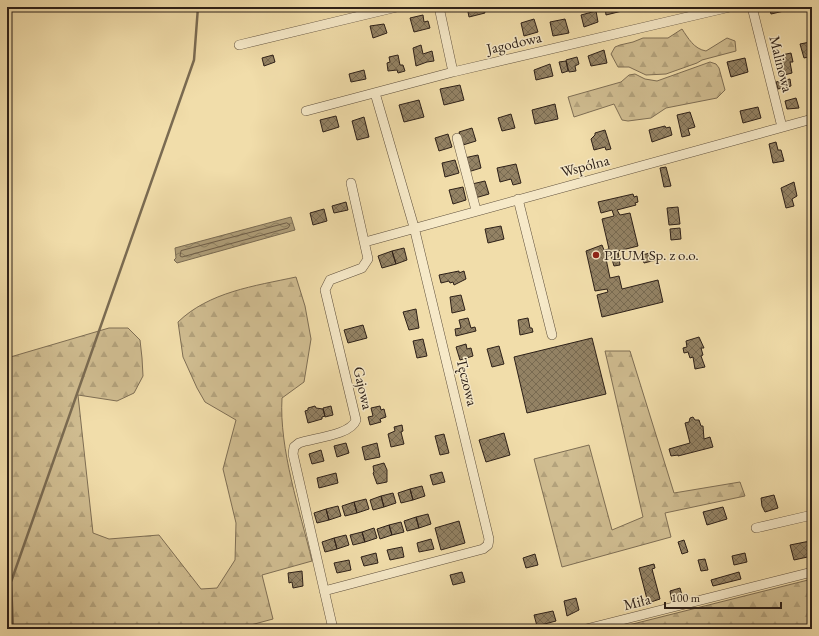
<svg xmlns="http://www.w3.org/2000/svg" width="819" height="636" viewBox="0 0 819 636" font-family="'EB Garamond',serif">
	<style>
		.forest { fill: url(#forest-firs); stroke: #7e6e54 }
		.water { fill: url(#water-waves); stroke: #7a6b52 }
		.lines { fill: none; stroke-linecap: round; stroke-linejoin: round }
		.shore { stroke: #6e5e48; stroke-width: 1 }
		.stream { stroke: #7a6b52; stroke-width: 2.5 }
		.building { fill: url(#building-cross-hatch); stroke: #2d2018 }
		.street-casing { stroke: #5e4f3c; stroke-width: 10 }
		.street { stroke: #f6e9c8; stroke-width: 9 }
		.poi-dot { fill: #8f2418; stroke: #f6e9c8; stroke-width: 1.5 }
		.labels { text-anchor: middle; stroke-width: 3; stroke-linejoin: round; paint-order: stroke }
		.street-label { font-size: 15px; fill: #2d2018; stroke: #f6e9c8 }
		.poi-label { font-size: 15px; fill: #2d2018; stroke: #f6e9c8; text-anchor: start }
	</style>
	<defs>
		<pattern id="forest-firs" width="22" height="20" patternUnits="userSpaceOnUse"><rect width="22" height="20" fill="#d0bd91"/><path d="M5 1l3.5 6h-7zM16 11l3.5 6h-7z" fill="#b3a27c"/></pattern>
		<pattern id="water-waves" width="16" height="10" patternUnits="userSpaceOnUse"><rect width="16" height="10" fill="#ae9d78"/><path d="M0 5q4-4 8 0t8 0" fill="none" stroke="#8e8061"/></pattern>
		<pattern id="building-cross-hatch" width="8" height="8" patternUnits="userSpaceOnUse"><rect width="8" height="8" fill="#938264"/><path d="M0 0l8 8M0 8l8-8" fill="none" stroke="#786a51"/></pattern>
	</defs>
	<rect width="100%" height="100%" fill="#f1ddaa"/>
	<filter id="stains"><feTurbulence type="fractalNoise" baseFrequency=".005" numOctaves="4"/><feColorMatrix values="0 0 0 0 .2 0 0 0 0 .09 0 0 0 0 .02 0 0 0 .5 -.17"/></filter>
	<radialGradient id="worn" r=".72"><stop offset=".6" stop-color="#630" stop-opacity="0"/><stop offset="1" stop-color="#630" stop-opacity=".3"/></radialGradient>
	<path class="forest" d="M682 29C688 38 694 49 706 51L727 38 735 41 736 51 702 60 697 63 666 74 646 75 629 67H618L611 54 615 47 620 45 633 42 643 38H668Z
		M710 62 716 64 719 68 725 90 717 98 666 108 651 118 628 121 622 120 614 104 574 117 568 97 621 82 629 75 635 74 645 79 657 81Z
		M296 277 305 306 311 339 304 382 282 398C279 449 300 511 312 561L262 575 273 619 236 629H73L66 625 43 629H7V358L109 328H128L140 340 142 358 143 376 134 393 117 401 78 395 93 533 109 539 159 535 201 589 217 588 235 560 236 523 223 469 236 420 205 402 197 388 183 357 178 322C209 292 254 286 296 277Z
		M605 351H630L674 493 740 482 745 496 665 513 671 537 562 567 534 459 589 445 612 530 643 517Z
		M812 579V629H613Z"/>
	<path class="water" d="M291 217 295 230 177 263 174 260 176 258 175 248Z"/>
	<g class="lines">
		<path class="shore" d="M287 223 290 225 288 228 182 257 180 256 181 251Z"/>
		<path class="stream" d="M13 629 11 582 194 60 198 7"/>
	</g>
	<path class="building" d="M467 7H483L485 13 469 17Z
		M605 7H625L626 10 606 15Z
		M769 7H783L784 11 771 14Z
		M596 11 598 22 584 27 581 15Z
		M423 15 424 22 428 21 430 28 414 32 410 18Z
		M534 19 538 32 524 36 521 23Z
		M565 19 569 33 553 36 550 22Z
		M384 24 387 33 373 38 370 26Z
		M810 42 812 56 804 58 800 44Z
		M421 45 423 54 432 51 434 61 427 62 416 66 413 48Z
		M604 50 607 63 591 66 588 56Z
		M791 53 793 62H790L792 73 780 76 777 56Z
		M273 55 275 62 264 66 262 58Z
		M398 55 400 65H403L405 71 398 73 397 70 388 71 387 63 390 62 389 57Z
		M577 57 579 64 575 66 576 71 569 72 566 60Z
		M745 58 748 72 731 77 727 62Z
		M566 61 568 71 562 73 559 62Z
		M550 64 553 76 536 80 534 70Z
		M364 70 366 79 351 82 349 74Z
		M790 79 791 86 778 89 776 82Z
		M460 85 464 100 444 105 440 89Z
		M796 98 799 108 787 109 785 101Z
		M419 100 424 117 404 122 399 105Z
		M555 104 558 119 535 124 532 110Z
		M758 107 761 118 743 123 740 111Z
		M690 112 695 127 688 129 690 135 682 137 677 115Z
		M511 114 515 128 502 131 498 118Z
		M336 116 339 127 323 132 320 120Z
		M364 117 369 137 357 140 352 121Z
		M665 126 666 128 670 127 672 135 652 142 649 130Z
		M472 128 476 141 463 145 459 132Z
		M605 130 611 149 606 150 605 147 594 150 591 139 595 135V133Z
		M448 134 452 147 439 151 435 138Z
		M776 142 778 150H781L784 161 773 163 769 144Z
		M478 155 481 168 468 172 464 158Z
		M455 160 459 173 445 177 442 163Z
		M516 164 521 183 513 185 511 179 500 182 497 168Z
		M666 167 671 186 664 187 660 168Z
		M812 179V199L808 180Z
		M485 181 489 194 475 198 472 184Z
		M794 182 797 196 792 199 794 206 786 208 781 188Z
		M463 187 466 200 453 204 449 190Z
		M633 194 634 197 637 196 638 202 635 203 636 205 617 210 620 215 630 213 638 246 618 251 620 265 614 266 610 253 605 254 610 278 619 276 622 289 658 280 663 302 602 317 597 295 608 292 607 289 595 291 586 251 602 245 604 250 609 249 602 219 614 216 612 210 601 213 598 202Z
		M346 202 348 210 334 213 332 206Z
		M678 207 680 224 669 225 667 208Z
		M324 209 327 221 313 225 310 213Z
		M501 226 504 239 488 243 485 229Z
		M680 228 681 239 671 240 670 229Z
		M404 248 407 260 396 264 392 251Z
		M392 251 396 264 382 268 378 256Z
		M654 252 656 260 644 263 642 255Z
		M459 271V273L464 271 466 279 454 285 453 282 450 283 449 281 441 283 439 275Z
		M461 295 465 310 452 313 450 297Z
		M416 309 419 328 409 330 403 312Z
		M468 318 471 328 475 327 476 331 456 336 455 329 461 328 459 320Z
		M528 318 530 328H532L533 332 520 335 518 320Z
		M363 325 367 338 348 343 344 330Z
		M699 337 704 348H701L703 355 701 356 705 367 695 369 693 357 690 358 688 352 684 353 683 348 687 347 686 341Z
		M592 338 606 394 527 413 514 357Z
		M423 339 427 356 417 358 413 341Z
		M466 344 467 349 471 348 473 356 460 360 456 347Z
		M499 346 504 364 492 367 487 349Z
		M315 406 316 408 323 409 325 416 322 417V419L308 423 305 411 308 410V408Z
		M331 406 333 415 325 417 323 408Z
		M380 406 381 410 384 409 386 417 380 419 381 422 370 425 368 417 373 416 371 408Z
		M693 417 695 420H699L701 426H703L704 439 710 437 713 447 678 456V455L671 456 669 449 690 443 685 423 689 422 690 418Z
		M402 425 403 431 401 432 404 444 391 447 388 434 395 431 394 427Z
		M504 433 510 455 486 462 479 440Z
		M444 434 449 453 440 455 435 436Z
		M346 443 349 453 337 457 334 446Z
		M377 443 380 457 365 460 362 447Z
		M321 450 324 461 312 464 309 454Z
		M384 463 387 470V482L377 484 373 473 374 472 373 466Z
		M442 472 445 482 433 485 430 475Z
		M336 473 338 483 319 488 317 478Z
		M422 486 425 496 413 500 410 489Z
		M410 489 413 500 401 503 398 493Z
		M393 493 396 503 384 507 381 496Z
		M774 495 778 508 765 512 762 506 761 498Z
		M381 496 384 507 373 510 370 500Z
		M366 499 369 509 357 513 354 502Z
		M354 502 357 513 345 516 342 506Z
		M338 506 341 516 329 520 326 509Z
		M723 507 727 519 707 525 703 512Z
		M326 509 329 520 317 523 314 513Z
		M428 514 431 524 419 528 416 517Z
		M416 517 419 528 407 531 404 521Z
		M459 521 465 543 441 550 435 528Z
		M401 522 404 532 392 535 389 525Z
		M389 525 392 535 380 539 377 529Z
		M374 528 377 538 365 542 362 532Z
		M362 532 365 542 353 545 350 535Z
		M346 535 349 545 337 549 334 538Z
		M334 538 337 549 325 552 322 542Z
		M431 539 434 549 419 552 417 543Z
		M684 540 688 552 682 554 678 542Z
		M810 541 812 556 794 560 790 545Z
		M402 547 404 557 390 560 387 550Z
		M376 553 378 563 364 566 361 557Z
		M745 553 747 562 734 565 732 556Z
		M535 554 538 565 526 568 523 558Z
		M705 559 708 570 701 571 698 560Z
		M349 560 351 570 337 573 334 563Z
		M654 564 655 568 652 569 660 599 648 603 639 568Z
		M302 571 303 586 293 588 292 582 289 583 288 573Z
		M462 572 465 582 453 585 450 575Z
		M739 572 741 579 713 586 711 580Z
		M680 588 683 599 672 602 670 591Z
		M576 598 579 610 567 616 564 601Z
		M553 611 556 621 537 626 534 615Z"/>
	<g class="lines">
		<defs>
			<path id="street" d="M439 7 453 72
				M752 7 782 127
				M239 45 397 7
				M306 111 453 72 730 7
				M457 138 476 210
				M518 199 552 335
				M365 242 812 119
				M756 528 812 515
				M324 591 483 549 488 545 489 539 414 227 375 93
				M333 629 293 454 294 447 299 443C314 438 351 435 356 420L325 290 330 280 362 268 368 259 351 183
				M586 629 812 572"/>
		</defs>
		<use href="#street" class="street-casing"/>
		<use href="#street" class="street"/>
	</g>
	<circle class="poi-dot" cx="596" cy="255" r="4"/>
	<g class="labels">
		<g class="street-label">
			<text transform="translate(514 43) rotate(-13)" y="5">Jagodowa</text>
			<text transform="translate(781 64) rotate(76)" y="5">Malinowa</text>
			<text transform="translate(585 166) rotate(-15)" y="5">Wspólna</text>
			<text transform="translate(467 382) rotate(76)" y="5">Tęczowa</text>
			<text transform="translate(363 388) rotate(77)" y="5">Gajowa</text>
			<text transform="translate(637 602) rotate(-14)" y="5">Miła</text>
		</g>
		<g class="poi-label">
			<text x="604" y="260">PLUM Sp. z o.o.</text>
		</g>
	</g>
	<rect width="819" height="636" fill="none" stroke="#f1ddaa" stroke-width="24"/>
	<rect x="8" y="8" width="803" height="620" fill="none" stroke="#2d2018" stroke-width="2"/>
	<rect x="12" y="12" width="795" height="612" fill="none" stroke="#2d2018"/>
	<path d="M665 602v6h116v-6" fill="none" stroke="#2d2018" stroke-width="2"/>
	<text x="671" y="602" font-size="12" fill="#2d2018" stroke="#f6e9c8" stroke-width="3" paint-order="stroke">100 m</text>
	<rect width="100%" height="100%" filter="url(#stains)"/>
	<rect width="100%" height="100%" fill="url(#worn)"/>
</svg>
